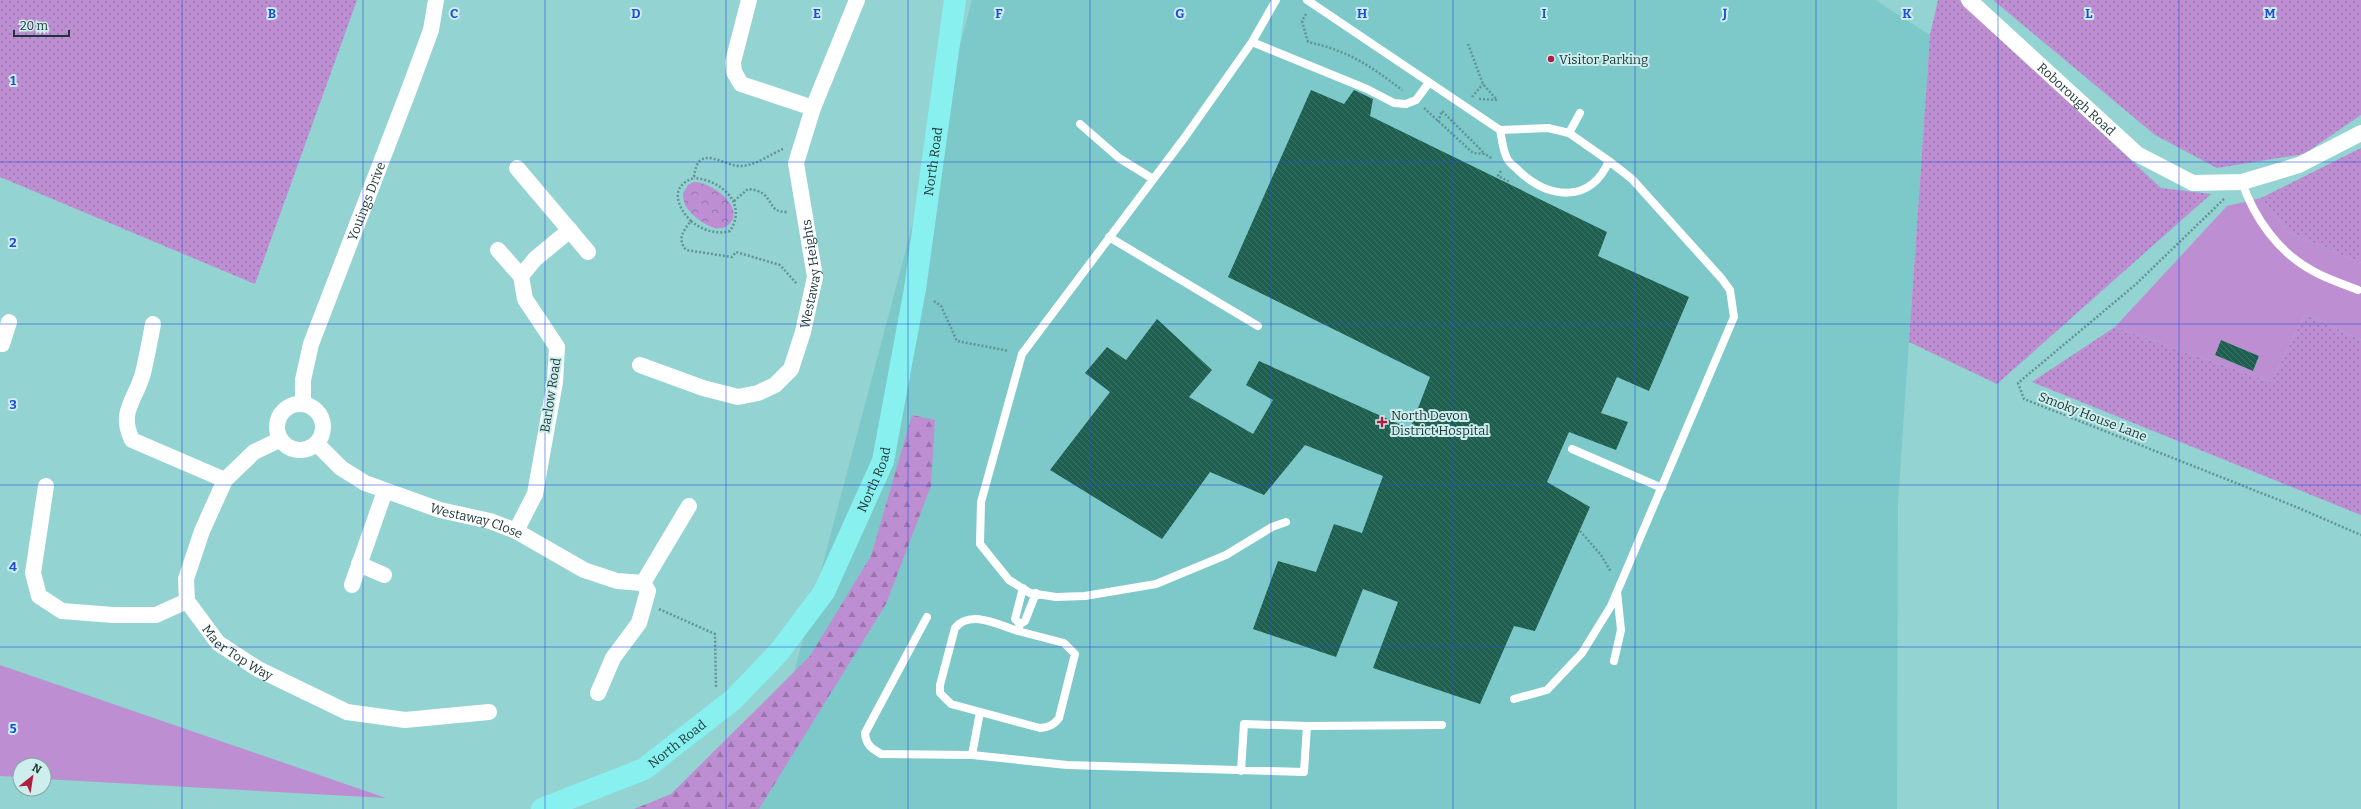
<svg xmlns="http://www.w3.org/2000/svg" width="2361" height="809" viewBox="0 0 2361 809" font-family="Bitter,serif">
	<style>
		.built { fill: #7dc8c8 }
		.grass { fill: url(#grass-dots) }
		.forest { fill: url(#forest-firs) }
		.park { fill: url(#park-crowns) }
		.garden { fill: #be8ed3; fill-rule: evenodd }
		.building { fill: url(#building-back-hatch) }
		.lines { fill: none; stroke-linecap: round; stroke-linejoin: round }
		.path { stroke: #639494; stroke-width: 2.5; stroke-dasharray: 2 2; stroke-linecap: butt }
		.service { stroke: #fff; stroke-width: 8 }
		.minor { stroke: #fff; stroke-width: 16 }
		.primary { stroke: #89f0f0; stroke-width: 22 }
		.grid { fill: none; stroke: #1d4ed8; stroke-width: 1; stroke-opacity: 0.55 }
		.poi-dot { fill: #b11e40; stroke: #ceeded; stroke-width: 1.5 }
		.labels { text-anchor: middle; stroke-width: 4; stroke-linejoin: round; paint-order: stroke }
		.poi-label { font-size: 13px; fill: #1c3737; stroke: #ceeded; text-anchor: start }
		.street-label { font-size: 13px; fill: #1c3737; stroke: #ceeded }
		.grid-label { font-size: 13px; text-anchor: middle; font-weight: bold; fill: #1d4ed8; stroke: #ceeded; stroke-width: 4; stroke-linejoin: round; paint-order: stroke }
	</style>
	<defs>
		<pattern id="grass-dots" width="8" height="8" patternUnits="userSpaceOnUse"><rect width="8" height="8" fill="#be8ed3"/><path d="M2 2h.1M6 6h.1" fill="none" stroke="#9a75ac" stroke-width="1.8" stroke-linecap="round"/></pattern>
		<pattern id="forest-firs" width="22" height="20" patternUnits="userSpaceOnUse"><rect width="22" height="20" fill="#be8ed3"/><path d="M5 1l3.5 6h-7zM16 11l3.5 6h-7z" fill="#9a75ac"/></pattern>
		<pattern id="park-crowns" width="20" height="18" patternUnits="userSpaceOnUse"><rect width="20" height="18" fill="#be8ed3"/><path d="M2 6a3 3 0 1 1 6 0M12 15a3 3 0 1 1 6 0" fill="none" stroke="#9a75ac"/></pattern>
		<pattern id="building-back-hatch" width="6" height="6" patternUnits="userSpaceOnUse"><rect width="6" height="6" fill="#1f5f50"/><path d="M-1 5l2 2M0 0l6 6M5-1l2 2" fill="none" stroke="#3e7367"/></pattern>
	</defs>
	<rect width="100%" height="100%" fill="#93d3d2"/>
	<path class="built" d="M972 0H1875L1930 35 1898 502 1897 809H758Z"/>
	<path class="grass" d="M0 0H357L255 284 0 177Z
		M1938 0H1959L2161 188 2211 194 1997 384 1909 342 1930 35Z
		M1993 0H2361V115L2304 154 2217 168 2155 135Z
		M2361 148V263L2288 232 2261 198Z
		M2305 314 2361 340V515L2032 382 2115 327 2271 382Z"/>
	<path class="forest" d="M912 415 935 420 931 486 886 604 759 809H634L671 794 810 656 871 556Z"/>
	<path class="park" d="M693 182C712 181 749 210 727 226 715 235 691 216 685 205 684 202 683 197 683 193L688 185Z"/>
	<path class="garden" d="M2261 198 2288 232 2361 263V340L2305 314 2271 382 2115 327 2227 206ZM2221 340 2259 356 2253 371 2215 355Z
		M0 665 386 798 44 779V765H20V777L0 776Z"/>
	<path class="building" d="M1311 90 1344 104 1354 90 1373 99 1370 116 1607 232 1598 256 1689 297 1649 391 1617 377 1601 413 1628 422 1616 450 1569 432 1547 482 1590 507 1535 631 1514 626 1480 704 1373 668 1398 602 1363 589 1336 657 1253 629 1278 561 1316 572 1334 524 1362 533 1383 476 1305 445 1264 495 1210 472 1162 539 1050 470 1110 392 1085 373 1107 347 1126 360 1157 319 1212 370 1189 397 1253 434 1273 400 1246 385 1259 361 1410 429 1430 377 1228 277Z
		M2221 340 2259 356 2253 371 2215 355Z"/>
	<g class="lines">
		<path class="path" d="M1306 14 1302 21 1308 42C1349 51 1369 65 1402 90
			M1468 44 1483 84 1497 100 1479 99
			M1472 97 1483 84
			M1424 108 1473 153 1485 154 1493 159
			M1438 122 1442 111 1485 154
			M783 149C771 154 756 165 742 166 725 168 697 140 694 178 669 186 677 207 691 221 683 231 677 239 686 250L732 257 736 252 780 265 797 284
			M1501 171 1498 176 1510 182
			M2224 199 2135 285 2018 383 2024 399 2294 506 2361 535
			M734 201 748 189C776 191 765 213 787 212
			M691 221C702 230 716 235 730 231 748 203 721 180 694 178
			M934 301 941 306 957 341 1009 351
			M1580 531 1601 555 1611 572
			M659 609 715 634 716 688"/>
		<path class="service" d="M1276 0 1252 42 1185 137 1022 354 981 502 980 544 1009 580 1030 593 1056 597 1085 596 1156 584 1226 555 1272 527 1286 522
			M1307 0 1500 130 1548 128 1569 133 1609 161 1632 179 1722 279 1730 290 1734 317 1611 606 1582 653 1547 690 1514 699
			M1252 42 1367 89 1394 103 1406 104 1416 100 1428 84
			M1080 124 1119 158 1153 179
			M1500 130C1502 139 1503 153 1508 160 1510 164 1516 167 1519 171 1549 199 1590 204 1609 161
			M1569 133 1580 113
			M2242 182C2254 218 2279 253 2313 271 2327 279 2343 284 2358 290
			M1109 237 1258 326
			M1572 449 1662 488
			M1023 588 1015 619 1020 624 1025 621 1036 593
			M927 617 865 733C866 745 871 748 881 754L972 755 1067 765 1304 772 1307 726 1244 724 1241 771
			M1018 631C999 625 970 609 955 628L940 685V693L951 704 1040 728C1049 727 1054 725 1059 718L1075 654 1064 643 1018 631 1020 624
			M1614 661 1621 630 1617 592
			M1307 726 1442 725
			M972 755 980 712"/>
		<g class="minor">
			<path d="M749 0 733 62 734 72 741 84 813 108"/>
			<path id="s1" d="M1969 0 2137 154 2193 183 2242 182 2299 165 2361 133"/>
			<path d="M517 168 588 252"/>
			<path d="M498 250 521 276 525 299 557 347 555 382 535 494 516 531"/>
			<path d="M521 276 535 259 570 230"/>
			<path d="M153 324C150 340 147 357 143 373 136 400 118 411 132 440L225 480"/>
			<path d="M0 344H2L9 322"/>
			<path id="s2" d="M640 365 703 388 738 397 758 393 775 385 791 369 803 332 815 277 796 163 813 108 857 0"/>
			<circle cx="300" cy="427" r="23"/>
			<path id="s3" d="M303 404V380L311 344 410 87 431 30 436 0"/>
			<path id="s4" d="M279 440 254 452 225 480 202 531 186 579 187 601 218 643 258 669 347 712 405 720 489 712"/>
			<path id="s5" d="M317 444 341 468 365 483 440 510 490 521 516 531 584 570 617 581 643 583"/>
			<path d="M46 486 33 573 39 596 62 611 113 615H156L187 601"/>
			<path d="M359 564 384 575"/>
			<path d="M352 585 385 491"/>
			<path d="M598 693 613 658 639 623 648 591 643 583 689 506"/>
		</g>
		<path class="primary" id="s6" d="M542 809 644 769 734 699 779 652 824 592 883 461 915 289 955 0"/>
	</g>
	<path class="grid" d="M182 0V809M363 0V809M545 0V809M726 0V809M908 0V809M1090 0V809M1271 0V809M1453 0V809M1635 0V809M1816 0V809M1998 0V809M2179 0V809M0 162H2361M0 324H2361M0 485H2361M0 647H2361"/>
	<g class="poi-dot">
		<circle cx="1551" cy="59" r="4"/>
		<path d="M1380 416h4v4h4v4h-4v4h-4v-4h-4v-4h4z"/>
	</g>
	<g class="labels">
		<g class="poi-label">
			<text x="1559" y="64">Visitor Parking</text>
			<text x="1391" y="420">North Devon<tspan x="1391" dy="15">District Hospital</tspan></text>
		</g>
		<g class="street-label">
			<text dy="5" stroke="none"><textPath href="#s1" startOffset="146">Roborough Road</textPath></text>
			<text dy="5" stroke="none"><textPath href="#s6" startOffset="811">North Road</textPath></text>
			<text dy="5" stroke="none"><textPath href="#s3" startOffset="214">Youings Drive</textPath></text>
			<text dy="5" stroke="none"><textPath href="#s2" startOffset="263">Westaway Heights</textPath></text>
			<text transform="translate(550 395) rotate(-81)" y="5">Barlow Road</text>
			<text transform="translate(2093 416) rotate(21)" y="5">Smoky House Lane</text>
			<text dy="5" stroke="none"><textPath href="#s6" startOffset="487">North Road</textPath></text>
			<text dy="5" stroke="none"><textPath href="#s5" startOffset="180">Westaway Close</textPath></text>
			<text dy="5" stroke="none"><textPath href="#s4" startOffset="270">Maer Top Way</textPath></text>
			<text dy="5" stroke="none"><textPath href="#s6" startOffset="151">North Road</textPath></text>
		</g>
	</g>
	<g class="grid-label">
		<text x="272" y="18">B</text>
		<text x="454" y="18">C</text>
		<text x="636" y="18">D</text>
		<text x="817" y="18">E</text>
		<text x="999" y="18">F</text>
		<text x="1180" y="18">G</text>
		<text x="1362" y="18">H</text>
		<text x="1544" y="18">I</text>
		<text x="1725" y="18">J</text>
		<text x="1907" y="18">K</text>
		<text x="2089" y="18">L</text>
		<text x="2270" y="18">M</text>
		<text x="13" y="85">1</text>
		<text x="13" y="247">2</text>
		<text x="13" y="409">3</text>
		<text x="13" y="571">4</text>
		<text x="13" y="733">5</text>
	</g>
	<g transform="translate(32 777) rotate(30)"><circle r="19" fill="#ceeded" stroke="#87a4a4"/>
	<path d="M0-3L7 15L0 10L-7 15Z" fill="#b11e40"/>
	<text y="-6" font-size="11" font-weight="bold" text-anchor="middle" fill="#1c3737">N</text>
	</g>
	<path d="M14 30v6h55v-6" fill="none" stroke="#1c3737" stroke-width="2"/>
	<text x="20" y="30" font-size="12" fill="#1c3737" stroke="#ceeded" stroke-width="3" paint-order="stroke">20 m</text>
</svg>
